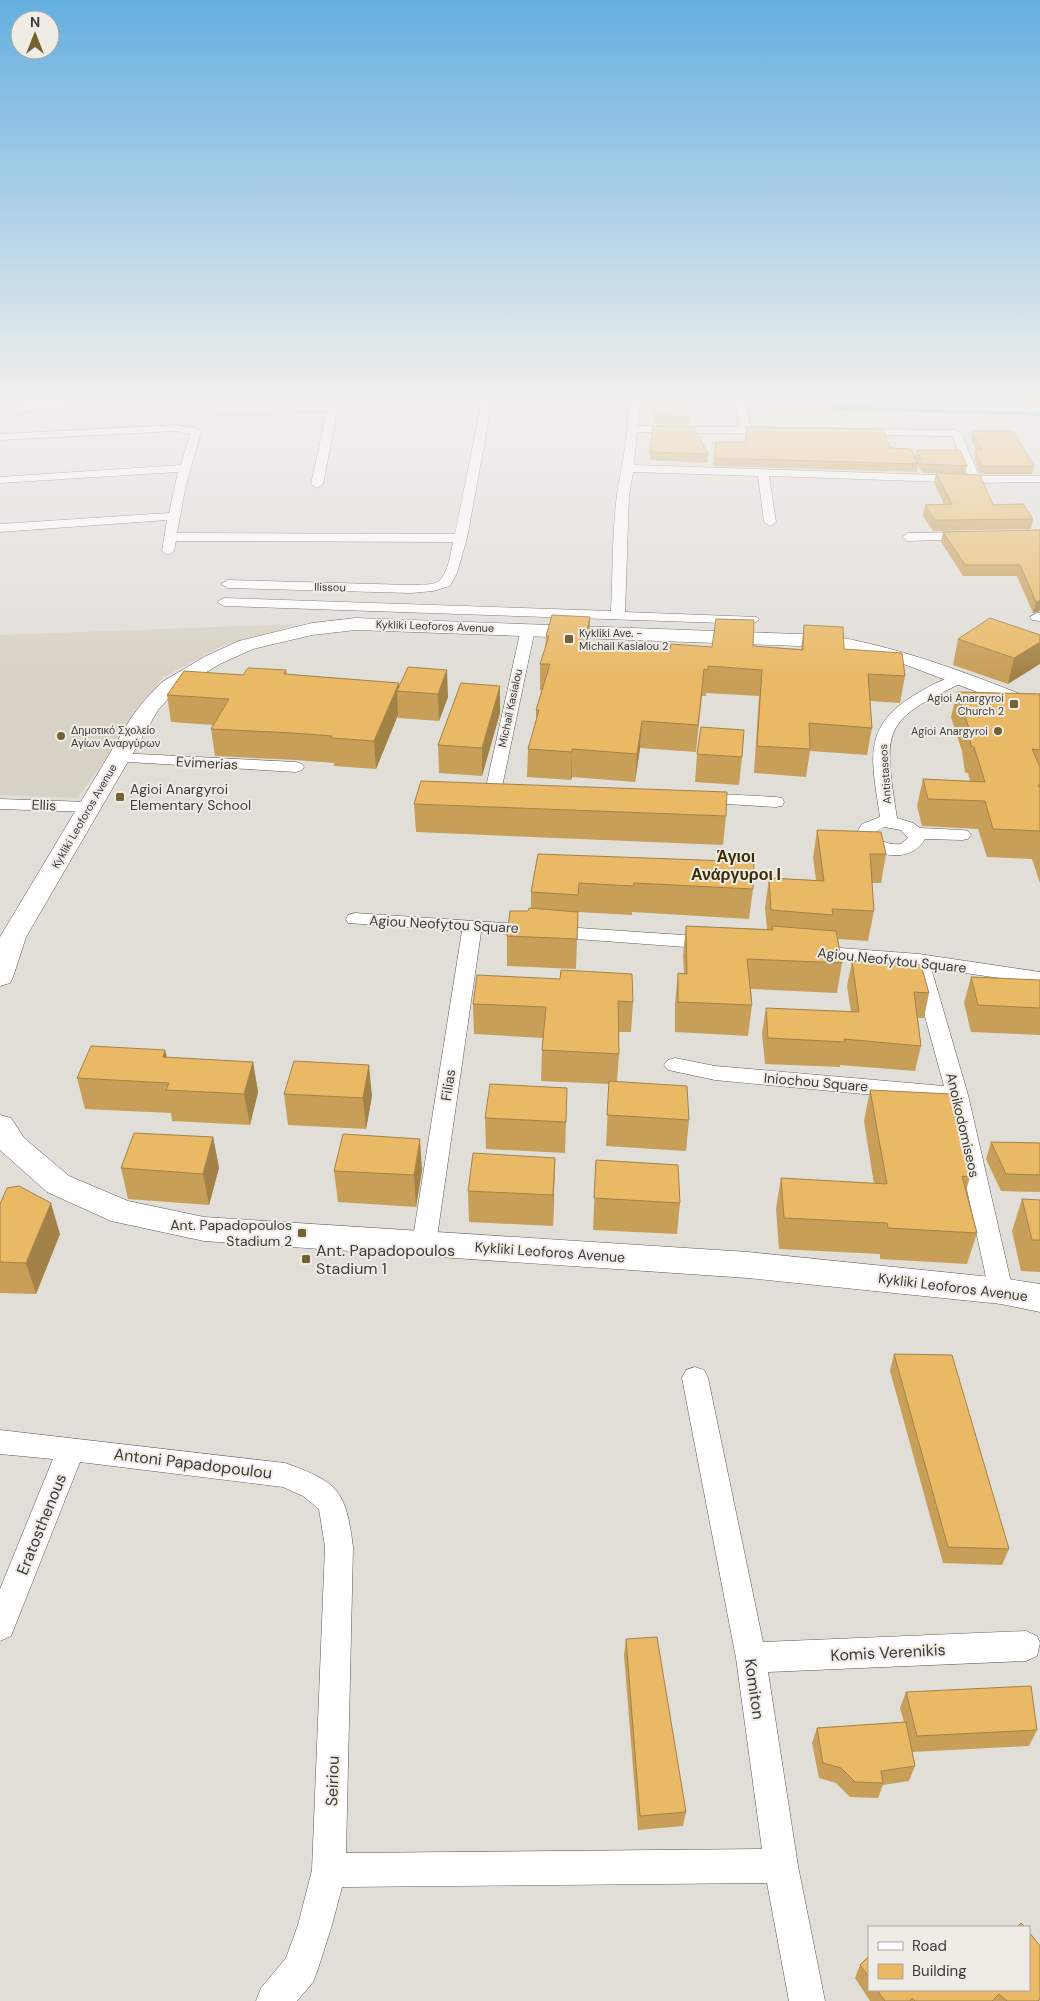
<svg xmlns="http://www.w3.org/2000/svg" width="1040" height="2001" viewBox="0 0 1040 2001" font-family="'DM Sans',sans-serif">
	<style>
		.built { fill: #d8d1c5 }
		.lines { fill: none; stroke-linecap: round; stroke-linejoin: round }
		.stream { stroke: #3ea8d5; stroke-width: 4 }
		.street-casing { stroke: #5c5955; stroke-width: 1 }
		.secondary-casing { stroke: #5c5955; stroke-width: 1 }
		.street { fill: #fff; fill-rule: evenodd }
		.secondary { fill: #fff; fill-rule: evenodd }
		.wall { fill: #c89f58 }
		.shaded-wall { fill: #a38247 }
		.building { fill: #e9b966; stroke: #a38247 }
		.poi-dot { fill: #746230; stroke: #efebe5; stroke-width: 2 }
		.labels { text-anchor: middle; stroke-width: 4; stroke-linejoin: round; paint-order: stroke }
		.far-street-label { font-size: 11px; fill: #3d3c3a; stroke: #efebe5 }
		.far-poi-label { font-size: 11px; fill: #3d3c3a; stroke: #efebe5; text-anchor: start }
		.street-label { font-size: 14px; fill: #3d3c3a; stroke: #efebe5 }
		.poi-label { font-size: 14px; fill: #3d3c3a; stroke: #efebe5; text-anchor: start }
		.quarter-label { font-size: 16px; font-weight: bold; fill: #3b2d03; stroke: #efebe5 }
		.near-poi-label { font-size: 16px; fill: #3d3c3a; stroke: #efebe5; text-anchor: start }
		.near-street-label { font-size: 16px; fill: #3d3c3a; stroke: #efebe5 }
	</style>
	<rect width="100%" height="100%" fill="#e1ded8"/>
	<path class="built" d="M300 624 222 646 163 677 78 798 0 795V635Z"/>
	<g class="lines">
		<path class="stream" d="M834 408 1040 414"/>
		<defs>
			<path id="street" d="M56 396H66L64 408 17 412 12 409 17 406 55 403Z
				M483 396H493L467 538 457 573 450 586 433 591 411 593 228 588 221 584 228 580 411 585C419 584 433 586 439 581 448 573 451 553 453 542L176 541 174 551 168 555 162 551 167 520 0 532V524L169 513 178 472 0 483V477L181 465 190 434 176 431 0 440V434L176 425 194 428 201 432 185 489 177 533 455 534Z
				M625 396H635L638 402V426L739 427 736 396H746L750 427 773 428 778 431 773 434 637 432 634 465 968 476 952 436 857 435 852 432 857 429 956 430 961 433 979 476H1040V482L975 483 769 476 776 522 770 526 764 522 758 476 633 472 629 496 625 612 757 617 759 620 752 624 224 606 217 602 224 598 611 611C613 573 612 533 617 495 620 473 634 415 625 396Z
				M330 405 334 406 337 411 323 484 317 488 311 484 327 411 219 412 214 409 219 406Z
				M968 532 972 533 974 536 972 539 908 541 902 537 908 533Z
				M1037 613H1040V621L1032 620 1030 617Z
				M528 625 535 629 502 787 500 791H488L486 787 521 629Z
				M961 674 966 675 968 678 966 681C881 721 883 728 897 818L913 823 920 828 962 830 968 831 971 835 968 839 962 840 925 839C910 865 869 858 857 832L862 824 880 817C872 760 860 726 918 693 931 685 947 677 961 674ZM884 827 901 830 908 838 901 844C890 845 880 843 875 832Z
				M118 753 296 762 302 764 304 767 302 770 296 772 112 761 110 758 112 755Z
				M700 793 776 797 782 798 784 802 782 806 776 807 694 802 692 798 694 794Z
				M0 799 89 802 95 803 97 807 95 811 89 812 0 809Z
				M355 913 713 937 720 939 723 943 720 947 713 949 481 932 436 1244 432 1250 424 1253 416 1250 412 1244 462 931 348 923 346 919 348 915Z
				M814 946 919 954 1040 972V984L931 968 968 1095 1013 1291 1010 1298 1001 1301 992 1298 989 1291 948 1102 715 1080 668 1070 664 1065 668 1060 675 1058 715 1066 944 1086 912 969 914 966 807 956 804 952 807 948Z
				M695 1367 704 1370 708 1378 763 1642 1026 1631 1037 1636 1040 1643 1037 1656 1026 1661 768 1672 798 1866 825 2001H789L767 1883 342 1887 332 1925 318 1969 313 1982 297 2001H256L261 1988 286 1958 298 1925 312 1870 325 1547 319 1509 303 1496 283 1487 80 1462 11 1636 0 1641V1589L53 1459 0 1454V1430L285 1463C338 1482 346 1490 353 1547L346 1853 762 1849 736 1658 682 1378 686 1370Z"/>
			<path id="secondary" d="M356 618 826 635C901 647 970 674 1040 702V716L901 663 854 651 826 647 356 630 312 635 253 649 220 664 176 690 158 710 26 937 13 977 10 983 0 986V937L131 718 143 702 162 682 206 656 239 641 312 623Z
				M0 1115 11 1118 24 1138 69 1176 128 1201 204 1217 748 1252 1001 1278 1040 1284V1312L1001 1304 748 1278 204 1241 111 1221 47 1192 0 1150Z"/>
		</defs>
		<use href="#street" class="street-casing"/>
		<use href="#secondary" class="secondary-casing"/>
		<use href="#street" class="street"/>
		<use href="#secondary" class="secondary"/>
	</g>
	<path class="wall" d="M645 396H679L689 417 688 425 654 424V418Z
		M746 427 890 448 915 458 917 450 967 466 965 474 922 473 918 465 917 472 713 466 716 442H745Z
		M972 431 1034 466 1032 474H980L974 459 975 450H976L971 439Z
		M650 452 708 454 707 463 650 460Z
		M936 473 993 505 1033 519 1031 529 933 531 923 516 925 505 944 504 934 483Z
		M1040 530V611L1033 613 1017 576H963L941 542 943 532Z
		M804 625 844 649 905 676 900 703 870 701 872 728 867 755 810 751 806 777 754 773 759 696 706 693V696H702L696 752 640 748 635 782 572 777 571 780 527 777 528 749 536 722V710L542 690H540V664L545 648 546 636 589 643 670 649 753 646 801 649Z
		M1040 635 1008 684 953 665 958 639Z
		M408 667 448 697 439 721 398 718V715L376 769 334 766V763L296 760 215 756 211 729 213 725 171 722 167 695 243 675 286 670 287 674 399 683V687Z
		M957 692 1040 694V883L1032 859 987 857 978 829 922 826 917 806 923 779 970 781 968 773H965L962 751 951 717Z
		M500 713 482 776 439 773 438 745Z
		M697 754 742 757 739 785 695 782Z
		M414 804 726 816 723 845 416 832Z
		M817 830 886 854 881 883H872L874 911 868 941 838 939 842 963 837 993 751 989 752 1005 748 1036 675 1032V1004L678 973 684 974 683 956 686 926 767 929 765 908 769 878 816 880 813 858Z
		M538 854 753 889 749 919 632 912V915L578 912 576 969 507 966V936L531 908V892Z
		M852 961 929 993 924 1018H918L921 1046 915 1071 840 1065V1067L765 1064 762 1033 766 1008 851 1012 847 986Z
		M477 975 633 1002 631 1032H619V1054L617 1082 689 1120 686 1151 606 1146 609 1084 541 1081 542 1050 543 1038 474 1034 473 1004Z
		M971 977 1040 980V1035L971 1032 964 1003Z
		M165 1050 167 1057 253 1062 258 1092 250 1125 172 1121 171 1113 85 1109 77 1078Z
		M567 1088 565 1153 486 1149 485 1118Z
		M870 1090 970 1177 966 1191 977 1233 967 1264 880 1259V1254L779 1249 776 1209 781 1178 874 1184 864 1121Z
		M284 1094 372 1096 366 1129 288 1125Z
		M213 1137 219 1168 209 1205 128 1199 121 1168Z
		M991 1142 1040 1143V1192L1001 1191 986 1159Z
		M555 1158 553 1226 469 1222 468 1191Z
		M596 1160 680 1203 677 1234 593 1230Z
		M422 1170 416 1207 338 1202 334 1171Z
		M1022 1199 1040 1200V1272L1021 1271 1012 1231Z
		M0 1204 60 1234 36 1294 0 1293Z
		M894 1354 1009 1549 1002 1565 943 1563 890 1371Z
		M626 1639 686 1812 683 1826 638 1830 624 1655Z
		M906 1692 1037 1730 1029 1746 912 1752 915 1766 909 1781 883 1785 878 1798 850 1797 836 1783 819 1778 812 1743 817 1728 904 1722 900 1708Z
		M869 1956V1990H1029L1040 2001H870L855 1978 860 1965Z"/>
	<path class="shaded-wall" d="M1040 600V611L1033 613 1036 602Z
		M590 617 589 643 583 669 584 643Z
		M1040 642V664L1008 684 1014 658Z
		M447 670 448 697 439 721 438 694Z
		M399 683V692L397 691 398 715 376 769 374 741Z
		M500 686V713L482 776V748Z
		M642 721 640 748 635 782 637 754Z
		M572 749V777L571 780 572 752Z
		M165 1050 172 1081 163 1057Z
		M253 1062 258 1092 250 1125 244 1094Z
		M369 1065 372 1096 366 1129 363 1098Z
		M213 1137 219 1168 209 1205 203 1174Z
		M420 1139 422 1170 416 1207 414 1175Z
		M555 1158 554 1189 553 1226V1195Z
		M51 1203 60 1234 36 1294 26 1263Z"/>
	<path class="building" d="M648 396H679L689 417 654 416 655 411Z
		M653 426 694 427 708 454 650 452Z
		M746 427 883 429 890 448 911 449 918 464 714 458 716 442H747Z
		M972 431H1013L1034 466H982L975 450H982Z
		M917 450H960L967 466 923 464Z
		M936 473 980 475 993 505 1023 504 1033 519 935 520 925 505 952 504Z
		M1040 530V600L1036 602 1020 565H965L943 532Z
		M552 615 590 617 584 643 670 649 671 644 712 647 716 619 754 620 753 646 803 650 804 625 843 627 844 649 902 653 905 676 868 674 872 728 809 723 810 749 757 746 762 670 708 666V670L704 669 698 725 642 721 637 754 572 749V752L528 749 539 710H536L550 664H540L549 636H546Z
		M990 618 1040 635V642L1014 658 958 639Z
		M408 667 447 670 438 694 397 691Z
		M248 668 286 670 284 674 399 683 374 741 331 738 332 736 293 733 211 729 229 699 167 695 184 671 243 675Z
		M461 683 500 686 482 748 438 745Z
		M957 692 1040 694V750L1032 749 1040 767V785H1038L1040 788V832V831L993 829 985 801 928 799 923 779 985 782 974 747 971 746 968 725Z
		M701 727 744 730 742 757 697 754Z
		M421 781 727 792 726 816 414 804Z
		M817 830 881 832 886 854H870L874 911 832 909 833 915 771 910 769 878 824 881Z
		M538 854 754 862 753 889 634 883 633 886 579 883 578 895 531 892Z
		M529 908 578 912 577 939 507 936 510 911H528Z
		M686 926 773 930 772 926 836 931 842 963 747 959 752 1005 678 1002V973L687 974Z
		M852 961 921 965 929 993 914 992 921 1046 844 1039 845 1042 768 1038 766 1008 859 1012Z
		M561 970 632 974 633 1002 618 1001 619 1054 542 1050 546 1007 473 1004 477 975 560 979Z
		M971 977 1040 980V1008L978 1005Z
		M91 1046 165 1050 163 1057 253 1062 244 1094 166 1090 169 1083 77 1078Z
		M294 1061 369 1065 363 1098 284 1094Z
		M609 1081 687 1086 689 1120 607 1115Z
		M490 1084 567 1088 566 1122 485 1118Z
		M870 1090 950 1094 970 1177 962 1176 977 1233 888 1228 887 1223 784 1218 781 1178 887 1184Z
		M134 1133 213 1137 203 1174 121 1168Z
		M343 1134 420 1139 414 1175 334 1171Z
		M991 1142 1040 1143V1175L1006 1174Z
		M473 1153 555 1158 553 1195 468 1191Z
		M596 1160 678 1165 680 1203 594 1198Z
		M19 1186 51 1203 26 1263 0 1262V1204L7 1188Z
		M1022 1199 1040 1200V1240H1032Z
		M894 1354 952 1355 1009 1549 948 1547Z
		M657 1637 686 1812 640 1816 626 1639Z
		M1031 1686 1037 1730 917 1736 906 1692Z
		M906 1722 915 1766 881 1771 883 1783 855 1782 841 1768 823 1763 817 1728Z
		M1021 1923 1025 1927H1017Z
		M1029 1932 1040 1946V1999L1038 2001H1007L999 1994 992 2001H915L912 1998 910 2001H885L877 1990H1029Z
		M869 1956V1977L860 1965Z"/>
	<linearGradient id="sky" x2="0" y2="1"><stop stop-color="#64afe0"/><stop offset="0.59" stop-color="#f2f0ed"/><stop offset="1" stop-color="#f2f0ed" stop-opacity="0"/></linearGradient>
	<rect width="1040" height="676" fill="url(#sky)"/>
	<g class="poi-dot">
		<rect x="564" y="634" width="10" height="10" rx="2.5"/>
		<rect x="1009" y="699" width="10" height="10" rx="2.5"/>
		<circle cx="998" cy="731" r="5"/>
		<circle cx="61" cy="736" r="5"/>
		<rect x="115" y="792" width="10" height="10" rx="2.5"/>
		<rect x="297" y="1228" width="10" height="10" rx="2.5"/>
		<rect x="301" y="1254" width="10" height="10" rx="2.5"/>
	</g>
	<g class="labels">
		<g class="far-street-label">
			<text transform="translate(330 587) rotate(1)" y="4">Ilissou</text>
			<text transform="translate(435 626) rotate(2)" y="4">Kykliki Leoforos Avenue</text>
			<text transform="translate(510 708) rotate(-78)" y="4">Michaïl Kasialou</text>
			<text transform="translate(885 774) rotate(-94)" y="4">Antistaseos</text>
			<text transform="translate(84 816) rotate(-60)" y="4">Kykliki Leoforos Avenue</text>
		</g>
		<g class="far-poi-label">
			<text x="579" y="637">Kykliki Ave. -<tspan x="579" dy="13">Michail Kasialou 2</tspan></text>
			<text x="1004" y="702" text-anchor="end">Agioi Anargyroi<tspan x="1004" dy="13">Church 2</tspan></text>
			<text x="71" y="734">Δημοτικό Σχολείο<tspan x="71" dy="13">Αγίων Αναργύρων</tspan></text>
			<text x="988" y="735" text-anchor="end">Agioi Anargyroi</text>
		</g>
		<g class="street-label">
			<text transform="translate(207 763) rotate(3)" y="5">Evimerias</text>
			<text transform="translate(44 805) rotate(2)" y="5">Ellis</text>
			<text transform="translate(444 924) rotate(3)" y="5">Agiou Neofytou Square</text>
			<text transform="translate(892 960) rotate(6)" y="5">Agiou Neofytou Square</text>
			<text transform="translate(816 1082) rotate(5)" y="5">Iniochou Square</text>
			<text transform="translate(448 1085) rotate(-81)" y="5">Filias</text>
			<text transform="translate(963 1125) rotate(77)" y="5">Anoikodomiseos</text>
			<text transform="translate(550 1252) rotate(4)" y="5">Kykliki Leoforos Avenue</text>
			<text transform="translate(953 1287) rotate(7)" y="5">Kykliki Leoforos Avenue</text>
		</g>
		<g class="poi-label">
			<text x="130" y="794">Agioi Anargyroi<tspan x="130" dy="16">Elementary School</tspan></text>
			<text x="292" y="1230" text-anchor="end">Ant. Papadopoulos<tspan x="292" dy="16">Stadium 2</tspan></text>
		</g>
		<g class="quarter-label">
			<text x="736" y="862">Άγιοι<tspan x="736" dy="18">Ανάργυροι Ι</tspan></text>
		</g>
		<g class="near-poi-label">
			<text x="316" y="1256">Ant. Papadopoulos<tspan x="316" dy="18">Stadium 1</tspan></text>
		</g>
		<g class="near-street-label">
			<text transform="translate(193 1463) rotate(7)" y="6">Antoni Papadopoulou</text>
			<text transform="translate(41 1524) rotate(-68)" y="6">Eratosthenous</text>
			<text transform="translate(888 1652) rotate(-3)" y="6">Komis Verenikis</text>
			<text transform="translate(755 1689) rotate(82)" y="6">Komiton</text>
			<text transform="translate(332 1781) rotate(-88)" y="6">Seiriou</text>
		</g>
	</g>
	<rect x="868" y="1926" width="162" height="65" fill="#efebe5" stroke="#a8a5a1"/>
	<rect x="878" y="1942" width="25" height="8" fill="#ffffff" stroke="#a8a5a1"/>
	<text x="912" y="1951" font-size="15" fill="#3d3c3a">Road</text>
	<rect x="878" y="1964" width="25" height="15" fill="#e9b966" stroke="#a8a5a1"/>
	<text x="912" y="1976" font-size="15" fill="#3d3c3a">Building</text>
	<g transform="translate(35 35)"><circle r="24" fill="#efebe5" stroke="#a8a5a1"/>
	<path d="M0-4L9 19L0 12L-9 19Z" fill="#746230"/>
	<text y="-8" font-size="14" font-weight="bold" text-anchor="middle" fill="#3d3c3a">N</text>
	</g>
</svg>
